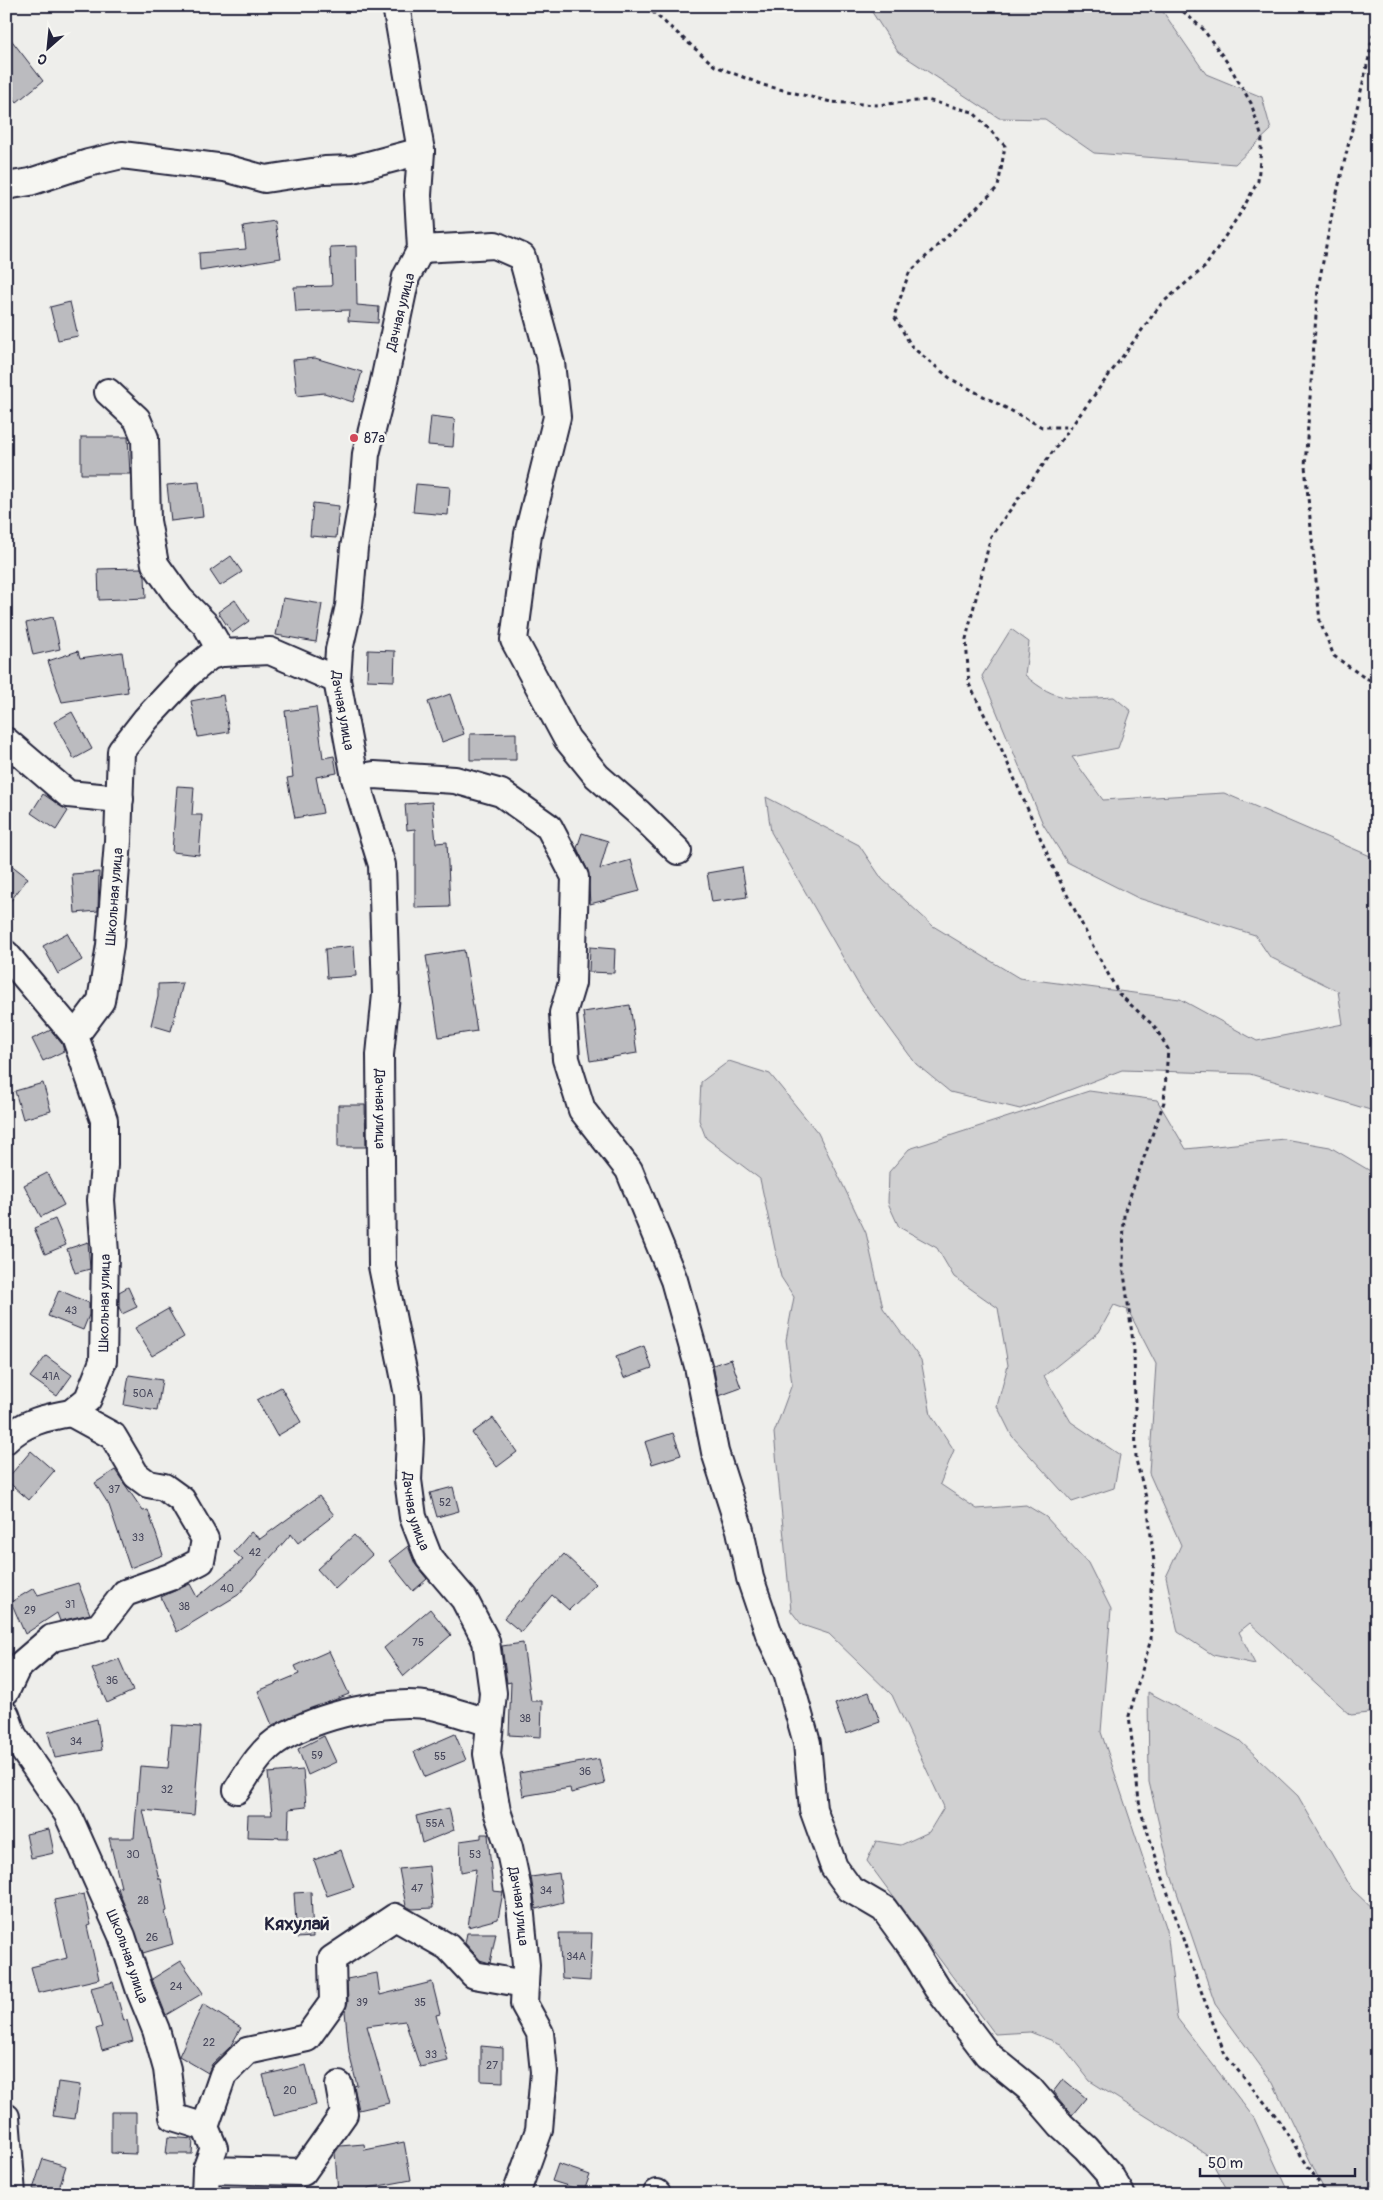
<svg xmlns="http://www.w3.org/2000/svg" width="1383" height="2200" viewBox="0 0 1383 2200" font-family="Pangolin,sans-serif">
	<style>
		.green { fill: #d0d0d1; stroke: #797986 }
		.building { fill: #bbbbbf; stroke: #22223b }
		.lines { fill: none; stroke-linecap: round; stroke-linejoin: round }
		.minor-casing { stroke: #22223b; stroke-width: 30 }
		.path { stroke: #22223b; stroke-width: 3; stroke-dasharray: 4 4; stroke-linecap: butt }
		.minor { stroke: #f6f6f2; stroke-width: 26 }
		.poi-dot { fill: #d1495b; stroke: #f6f6f2; stroke-width: 2 }
		.labels { text-anchor: middle; stroke-width: 5; stroke-linejoin: round; paint-order: stroke }
		.number-label { font-size: 11px; fill: #48485c }
		.street-label { font-size: 14px; fill: #22223b; stroke: #f6f6f2 }
		.poi-label { font-size: 14px; fill: #22223b; stroke: #f6f6f2; text-anchor: start }
		.district-label { font-size: 19px; font-weight: bold; fill: #22223b; stroke: #f6f6f2 }
	</style>
	<rect width="100%" height="100%" fill="#eeeeeb"/>
	<filter id="ink" filterUnits="userSpaceOnUse"><feTurbulence type="fractalNoise" baseFrequency=".02" numOctaves="2"/><feDisplacementMap in="SourceGraphic" scale="10" xChannelSelector="R" yChannelSelector="G"/><feConvolveMatrix kernelMatrix="1 2 1 2 8 2 1 2 1" color-interpolation-filters="sRGB"/></filter>
	<g filter="url(#ink)">
		<path class="green" d="M868 6H1159L1206 74 1262 97 1271 130 1235 164 1094 153 1045 119 999 118 898 52Z
			M1011 629 1029 642 1025 675C1056 703 1074 699 1114 697L1131 711 1118 748 1072 757 1103 800 1224 793 1375 858 1377 855V1112L1250 1074 1122 1070 1020 1109 950 1092 916 1064 861 989 771 832 766 797 859 845 882 879 933 926 1019 978 1180 999 1257 1041 1343 1024 1338 991 1270 957 1255 935 1138 898 1067 862 1043 824 982 676Z
			M729 1061 770 1074 818 1133 866 1233 883 1308 921 1360 931 1415 954 1450 940 1484 977 1509 1026 1505 1046 1517 1088 1563 1111 1609 1101 1732 1167 1930 1177 2018 1254 2118 1289 2194H1227L1228 2191 1208 2155 1090 2081 1061 2044 1030 2032 995 2034 867 1861 876 1841 901 1845 929 1832 944 1807 892 1695 829 1634 802 1625 791 1611 774 1433 792 1384 786 1340 794 1297 781 1277 760 1179 706 1138 699 1120 701 1082Z
			M1089 1091 1157 1100 1186 1149 1284 1139 1330 1147 1377 1175V1712L1351 1715 1250 1623 1239 1632 1255 1664 1213 1655 1178 1632 1166 1577 1181 1545 1149 1473 1156 1364 1128 1310 1114 1305 1099 1332 1044 1376 1071 1422 1120 1455 1114 1488 1072 1502 1012 1436 997 1406 1008 1365 998 1308 954 1277 937 1248 899 1227 888 1203 889 1172 909 1149Z
			M1148 1692 1239 1740 1298 1796 1352 1889 1377 1913V2194H1326L1273 2083 1215 2004 1171 1875 1149 1782Z"/>
		<path class="building" d="M6 33 43 81 17 102 6 88Z
			M275 221 281 258 200 271 199 253 246 249 243 226Z
			M356 246 357 305 379 307 378 323 348 321 349 310 296 312 294 287 332 286 330 247Z
			M70 302 78 336 58 340 50 307Z
			M315 358 362 372 353 402 324 393 297 396 293 360Z
			M431 416 455 419 453 447 428 445Z
			M81 437H128L130 474H81Z
			M199 482 203 517 171 521 167 485Z
			M416 484 450 487 448 515 413 512Z
			M313 503 339 506 336 538 310 536Z
			M231 556 242 572 220 586 210 571Z
			M141 568 145 576 146 598 99 600 98 569Z
			M283 598 322 604 316 642 276 635Z
			M235 600 249 621 232 633 218 612Z
			M53 617 60 649 33 655 26 623Z
			M368 650 395 651 394 681 367 680Z
			M78 651 80 658 122 652 128 692 62 702 48 661Z
			M450 694 464 734 442 742 428 702Z
			M223 695 229 732 198 737 191 701Z
			M316 707 323 758 334 756 337 773 316 777 323 813 295 818 287 778 293 777 285 711Z
			M72 712 92 749 74 759 54 722Z
			M516 733V760H470V734Z
			M177 786 194 787 192 815H202L199 855 172 852Z
			M43 794 68 811 56 830 31 813Z
			M432 802 436 843 447 842 450 907 415 908V829L407 830 405 804Z
			M582 833 608 841 600 869 631 860 640 891 590 904 588 871 577 848Z
			M6 861 28 878 6 907Z
			M742 867 747 897 712 902 707 873Z
			M99 872 98 911 75 913 72 874Z
			M67 933 82 960 58 974 43 946Z
			M354 946 356 976 327 978 325 949Z
			M590 947 615 949 614 973 589 972Z
			M464 950 477 1031 439 1037 426 956Z
			M183 983 171 1031 151 1025 158 997V984Z
			M630 1005 637 1053 590 1061 583 1012Z
			M51 1030 62 1044 64 1051 43 1061 32 1039Z
			M43 1083 51 1111 23 1119 15 1091Z
			M338 1105H365L366 1147H338Z
			M47 1173 64 1205 41 1217 24 1185Z
			M55 1219 66 1245 45 1254 34 1228Z
			M88 1242 90 1269 75 1273 67 1249Z
			M128 1287 137 1307 122 1314 119 1307V1292Z
			M59 1290 89 1303V1315L83 1330 48 1316Z
			M168 1309 184 1337 152 1356 135 1328Z
			M644 1346 652 1368 624 1378 616 1357Z
			M46 1356 72 1375 57 1396 30 1377Z
			M731 1359 741 1388 719 1396 713 1365Z
			M129 1375 162 1380 157 1411 124 1405Z
			M281 1387 301 1422 277 1436 257 1400Z
			M493 1418 517 1452 497 1467 472 1433Z
			M673 1433 681 1455 652 1464 645 1442Z
			M31 1451 54 1471 29 1500 6 1480Z
			M115 1470 143 1511 148 1510 163 1555 130 1568 109 1505 95 1483Z
			M453 1487 459 1511 437 1517 430 1493Z
			M319 1496 334 1515 298 1543 291 1534 238 1595 177 1632 161 1597 190 1584 197 1597 243 1560 234 1552 251 1532 260 1539Z
			M354 1535 372 1555 335 1589 317 1569Z
			M408 1546 415 1564 427 1579 413 1591 389 1561Z
			M564 1554 596 1584 569 1610 552 1595 521 1632 504 1618 519 1600 521 1602Z
			M78 1583 90 1614 60 1621 57 1613 25 1634 11 1602 34 1588 38 1595Z
			M430 1609 451 1635 404 1676 384 1648Z
			M523 1643 531 1701H542L541 1737 509 1735 511 1682 507 1683 502 1646Z
			M329 1651 349 1694 272 1725 258 1691 299 1674 295 1666Z
			M119 1659 133 1691 107 1703 92 1669Z
			M869 1692 880 1722 846 1734 835 1704Z
			M97 1719 102 1750 55 1758 48 1732Z
			M172 1725 201 1727 194 1815 143 1810 159 1879H161L167 1911 165 1912 173 1944 143 1953 120 1894 118 1888 121 1887 109 1838H134L140 1766 168 1768Z
			M455 1734 466 1760 425 1777 414 1752Z
			M324 1736 336 1762 308 1775 298 1749Z
			M599 1759 605 1784 571 1793 570 1788 523 1796 519 1773Z
			M303 1770 306 1807 289 1809 288 1838 247 1837 248 1815H272L268 1773Z
			M449 1808 454 1830 422 1843 416 1816Z
			M49 1829 54 1853 31 1858 26 1834Z
			M481 1834H488L493 1891 503 1892 498 1919 468 1927 476 1869 461 1872 460 1841 481 1838Z
			M341 1850 354 1887 327 1896 314 1860Z
			M429 1866 433 1908 412 1909 406 1906 399 1869Z
			M559 1873 563 1902 536 1909 531 1877Z
			M311 1892 313 1937 297 1938 294 1893Z
			M84 1894 91 1925 87 1926 99 1979 38 1993 31 1967 67 1958 54 1900Z
			M467 1933H496L490 1963 480 1960 465 1943Z
			M559 1933H592L590 1981 562 1979Z
			M181 1961 203 1993 166 2015 152 1979Z
			M377 1973 380 1995 432 1982 440 2014 436 2015 448 2061 420 2067 405 2021 367 2026 389 2103 359 2110 354 2086 357 2085 349 2053 345 2011 348 2002 347 1979Z
			M113 1982 124 2021 127 2020 133 2041 102 2050 96 2029 102 2027 91 1988Z
			M203 2004 241 2028 230 2047 212 2064 208 2073 179 2056Z
			M481 2046 503 2048V2082L481 2081Z
			M306 2065 316 2105 274 2116 263 2075Z
			M1063 2079 1086 2098 1072 2115 1053 2092Z
			M58 2082 80 2085 75 2119 53 2116Z
			M111 2112H136V2154L111 2153Z
			M168 2137 193 2139 192 2154H166Z
			M404 2142 411 2180 368 2188V2191L338 2193 335 2153 340 2146 364 2144 365 2150Z
			M43 2159 66 2166 57 2194H50L33 2189Z
			M558 2164 590 2175 584 2191 552 2181Z"/>
		<g class="lines">
			<defs>
				<g id="minor">
					<path id="s1" d="M396 6 421 151 418 195 421 249 406 277 383 386 366 454 362 503 354 548 349 606 339 650 337 680 355 778 382 865 386 994 380 1055 382 1266 408 1395 410 1439 408 1480 413 1517 429 1558 464 1599 486 1641 493 1693 487 1754 497 1811 509 1847 519 1895 526 1965 524 2004 540 2033 544 2072 539 2130 516 2194"/>
					<path d="M6 186 30 182 88 163 122 155 225 168 265 179 325 170 353 169 421 151"/>
					<path d="M421 249 495 245 522 257 551 363 557 417 528 534 514 640 567 739 597 776 639 813 678 851"/>
					<path d="M108 392 137 419 145 438 147 521 155 564 180 599 206 625 222 653"/>
					<path d="M6 741 68 794 120 799"/>
					<path d="M355 778 374 775 455 780 501 793 549 827 575 877 572 983 563 1013 566 1059 582 1110 629 1170 674 1280 698 1366 715 1452 740 1530 750 1578 769 1634 787 1672 807 1743 813 1809 834 1867 850 1889 884 1909 911 1946 937 1988 987 2054 1030 2089 1061 2125 1086 2148 1109 2174 1121 2194"/>
					<path d="M6 954 75 1036 104 1120V1165L101 1200 105 1253 103 1361 88 1399 71 1413 113 1436 136 1475 148 1484 164 1487 182 1500 205 1539 201 1561 170 1577 125 1593 99 1627 52 1638 17 1668 6 1691"/>
					<path id="s2" d="M75 1036 101 1001 110 945 118 841 121 751 146 719 187 675 210 656 222 653 270 651 337 680"/>
					<path d="M6 1440C24 1422 47 1417 71 1413"/>
					<path id="s3" d="M6 1715 13 1735 67 1813 122 1936 140 1991 156 2030 167 2069 173 2117 205 2127 214 2148 206 2170 205 2194"/>
					<path d="M237 1790C249 1771 262 1749 281 1738 318 1716 389 1698 432 1706 451 1710 471 1717 490 1723"/>
					<path d="M6 2117 12 2194"/>
					<path d="M205 2127 223 2075 247 2051 307 2038 333 2002 332 1959 395 1917 448 1947 474 1975 525 1984"/>
					<path d="M206 2170 303 2172 344 2114 339 2085"/>
					<path d="M657 2193V2194"/>
				</g>
			</defs>
			<use href="#minor" class="minor-casing"/>
			<path class="path" d="M646 6 715 66 763 85 831 102 876 105 927 100 973 112 1005 146 998 187 909 273 894 316 912 347 951 379 1042 427H1070
				M1177 6 1203 29 1229 65 1251 103 1262 138 1258 181 1241 212 1205 267 1161 304 991 536 966 639 969 684 1001 748 1053 867 1094 948 1119 994 1155 1027 1168 1049 1164 1102 1124 1213 1123 1265 1134 1350 1136 1460 1147 1501 1154 1562 1151 1590V1639L1129 1716 1140 1809 1194 1972 1225 2055 1275 2115 1326 2194
				M1377 10 1369 57 1332 214 1318 288 1305 466 1320 622 1334 656 1365 678 1377 682"/>
			<use href="#minor" class="minor"/>
		</g>
	</g>
	<circle class="poi-dot" cx="354" cy="438" r="5"/>
	<g class="labels">
		<g class="number-label">
			<text x="71" y="1314">43</text>
			<text x="51" y="1380">41А</text>
			<text x="143" y="1397">50А</text>
			<text x="114" y="1493">37</text>
			<text x="445" y="1506">52</text>
			<text x="138" y="1541">33</text>
			<text x="255" y="1556">42</text>
			<text x="227" y="1592">40</text>
			<text x="70" y="1608">31</text>
			<text x="184" y="1610">38</text>
			<text x="30" y="1614">29</text>
			<text x="418" y="1646">75</text>
			<text x="112" y="1684">36</text>
			<text x="525" y="1722">38</text>
			<text x="76" y="1745">34</text>
			<text x="317" y="1759">59</text>
			<text x="440" y="1760">55</text>
			<text x="585" y="1775">36</text>
			<text x="167" y="1793">32</text>
			<text x="435" y="1827">55А</text>
			<text x="133" y="1858">30</text>
			<text x="475" y="1858">53</text>
			<text x="417" y="1892">47</text>
			<text x="546" y="1894">34</text>
			<text x="143" y="1904">28</text>
			<text x="152" y="1941">26</text>
			<text x="576" y="1960">34А</text>
			<text x="176" y="1990">24</text>
			<text x="362" y="2006">39</text>
			<text x="420" y="2006">35</text>
			<text x="209" y="2046">22</text>
			<text x="431" y="2058">33</text>
			<text x="492" y="2069">27</text>
			<text x="290" y="2094">20</text>
		</g>
		<g class="street-label">
			<text transform="translate(400 312) rotate(-76)" y="5">Дачная улица</text>
			<text dy="5" stroke="none"><textPath href="#s1" startOffset="718">Дачная улица</textPath></text>
			<text dy="5" stroke="none"><textPath href="#s2" startOffset="149">Школьная улица</textPath></text>
			<text dy="5" stroke="none"><textPath href="#s1" startOffset="1122">Дачная улица</textPath></text>
			<text transform="translate(104 1303) rotate(-89)" y="5">Школьная улица</text>
			<text dy="5" stroke="none"><textPath href="#s1" startOffset="1528">Дачная улица</textPath></text>
			<text dy="5" stroke="none"><textPath href="#s1" startOffset="1948">Дачная улица</textPath></text>
			<text dy="5" stroke="none"><textPath href="#s3" startOffset="272">Школьная улица</textPath></text>
		</g>
		<g class="poi-label">
			<text x="364" y="443">87а</text>
		</g>
		<g class="district-label">
			<text x="297" y="1930">Кяхулай</text>
		</g>
	</g>
	<rect width="1383" height="2200" fill="none" stroke="#f6f6f2" stroke-width="25"/>
	<rect x="12" y="12" width="1358" height="2175" fill="none" stroke="#22223b" stroke-width="2" filter="url(#ink)"/>
	<g transform="translate(48 48) rotate(207)" stroke="#f6f6f2" stroke-width="4" paint-order="stroke">
	<path d="M0-4L9 19L0 12L-9 19Z" fill="#22223b"/>
	<text y="-8" font-size="14" font-weight="bold" text-anchor="middle" fill="#22223b">С</text>
	</g>
	<path d="M1200 2168v8h155v-8" fill="none" stroke="#22223b" stroke-width="2.5"/>
	<text x="1208" y="2168" font-size="15" fill="#22223b" stroke="#f6f6f2" stroke-width="4" paint-order="stroke">50 m</text>
</svg>
